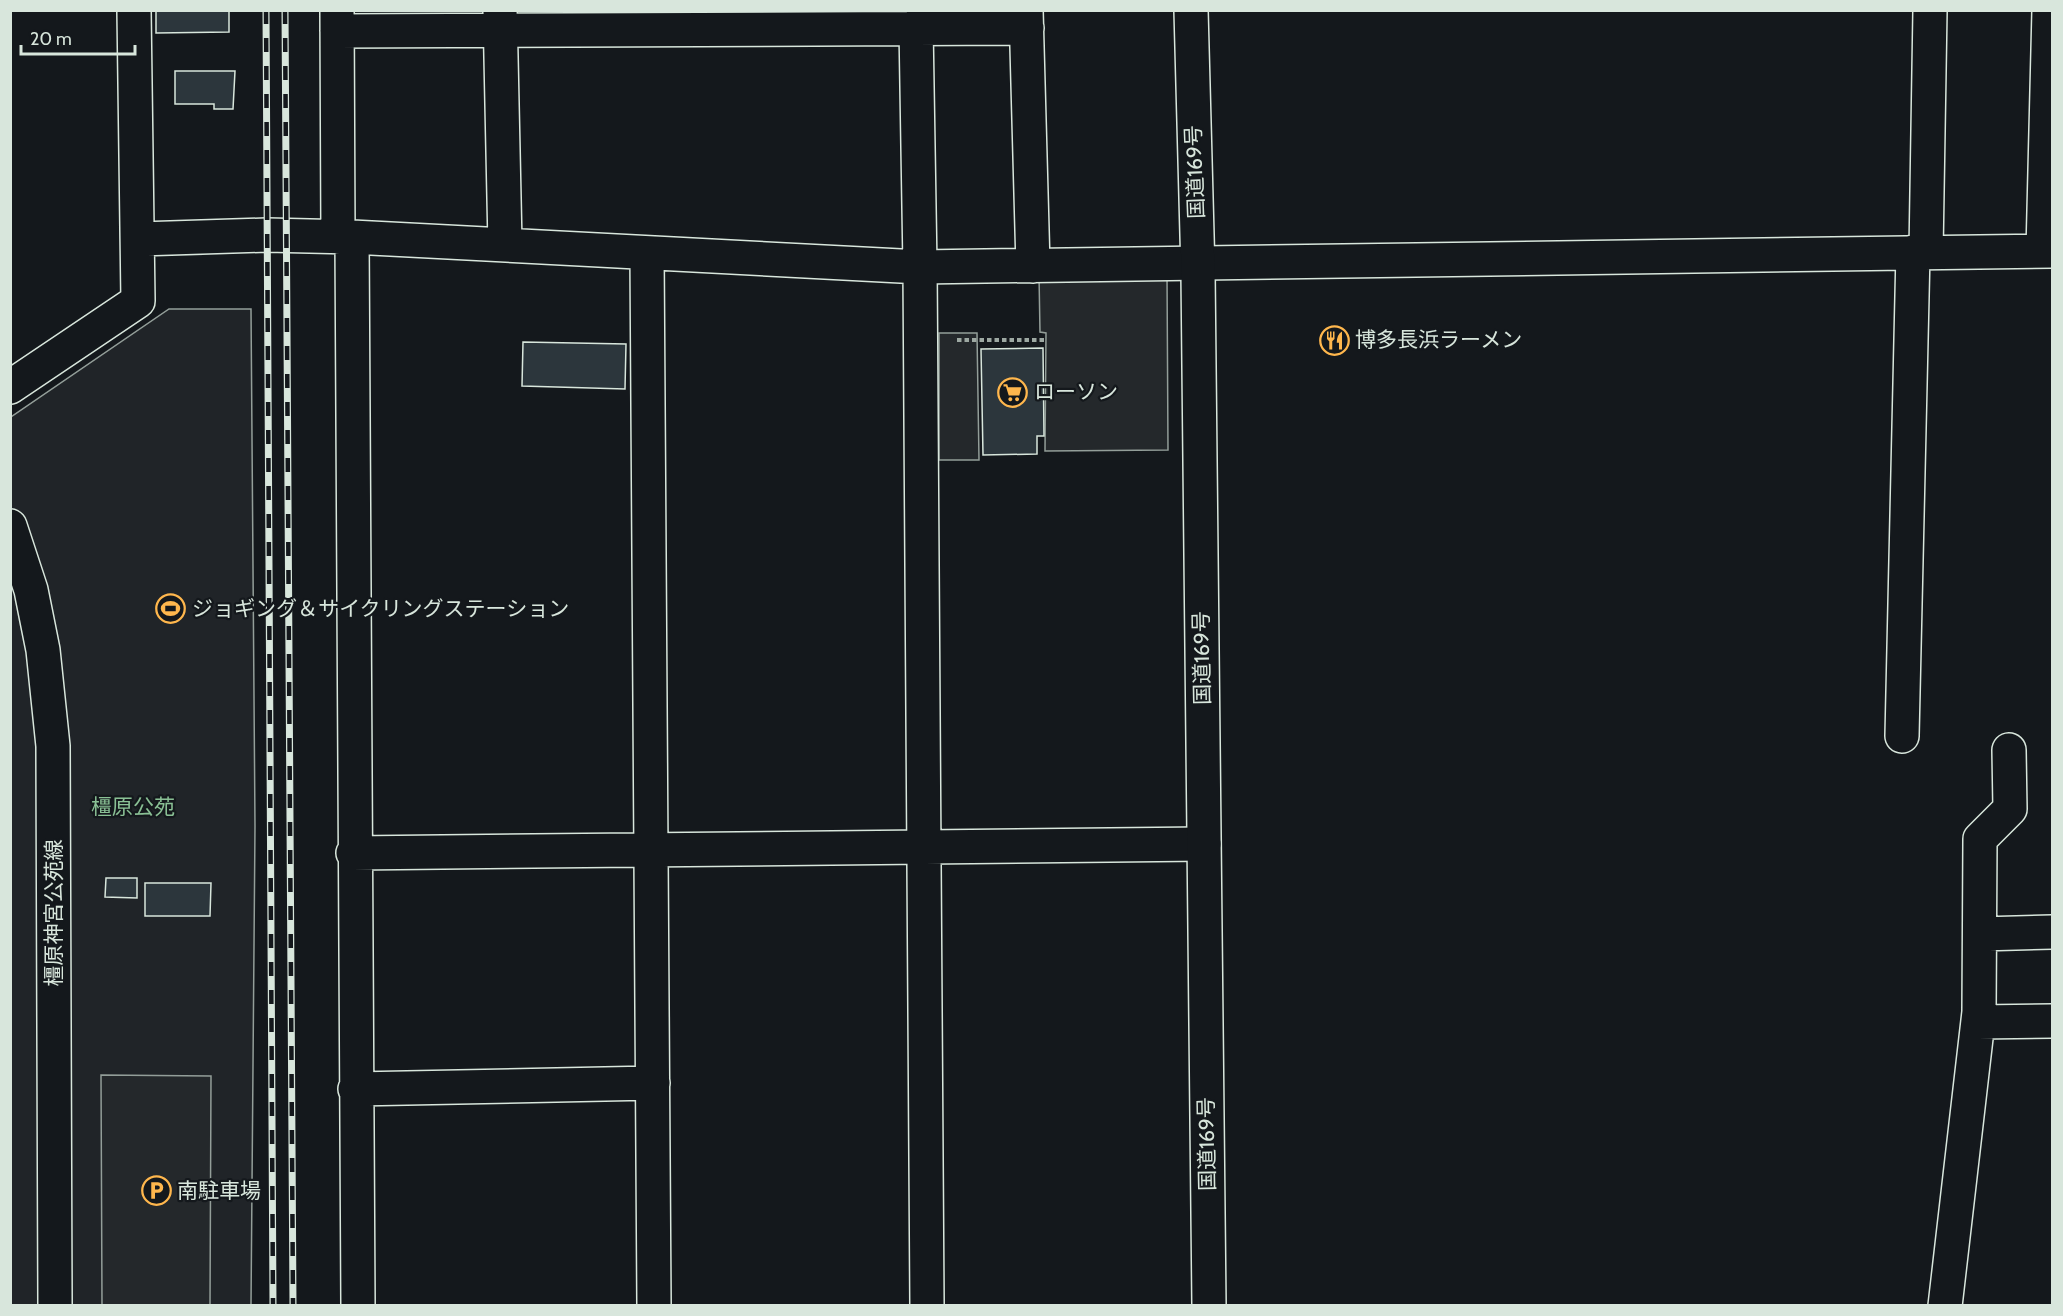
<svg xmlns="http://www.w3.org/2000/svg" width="2063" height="1316" viewBox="0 0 2063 1316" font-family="Cabin,'Noto Sans JP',sans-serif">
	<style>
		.green { fill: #202428; stroke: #939e99; stroke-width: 1.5 }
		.parking { fill: #24282b; stroke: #939e99; stroke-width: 1.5 }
		.building { fill: #2c363c; stroke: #d8e6dc; stroke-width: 1.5 }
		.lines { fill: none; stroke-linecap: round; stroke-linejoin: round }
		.minor-casing { stroke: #d8e6dc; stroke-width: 36 }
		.major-casing { stroke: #d8e6dc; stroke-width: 36 }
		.highway-casing { stroke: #d8e6dc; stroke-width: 36 }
		.path { stroke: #9da8a2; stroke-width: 4; stroke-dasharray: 4.5 3; stroke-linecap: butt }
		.minor { stroke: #14181c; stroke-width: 33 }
		.major { stroke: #14181c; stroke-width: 33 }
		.highway { stroke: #14181c; stroke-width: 33 }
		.rail-casing { stroke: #d8e6dc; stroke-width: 7 }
		.rail { stroke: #14181c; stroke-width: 4.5; stroke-dasharray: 14; stroke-linecap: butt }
		.labels { text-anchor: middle; stroke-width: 4.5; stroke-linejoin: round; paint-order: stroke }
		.street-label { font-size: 21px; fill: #d8e6dc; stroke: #14181c }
		.poi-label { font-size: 21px; fill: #d8e6dc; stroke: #14181c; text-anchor: start }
		.park-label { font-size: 21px; fill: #8ac095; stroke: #14181c }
	</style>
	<rect width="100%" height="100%" fill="#14181c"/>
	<path class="green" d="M169 309H251L255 826 251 1305 11 1306V417Z"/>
	<path class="parking" d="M1167 274 1168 450 1045 451 1046 333 1040 332 1039 275Z
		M939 333H977L979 460H939Z
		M101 1075 211 1076 210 1305H102Z"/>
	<path class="building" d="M156 10H229V32L156 33Z
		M175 71H235L233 109H214V104H175Z
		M523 342 626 344 625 389 522 386Z
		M1043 348 1044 436H1037V454L983 455 981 349Z
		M106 878H137V898L105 897Z
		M145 883H211L210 916H145Z"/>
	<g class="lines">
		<defs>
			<path id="minor" d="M337 10 338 237
				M500 10 505 245
				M1026 10 1033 266
				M916 26 920 267 927 1306
				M337 31 1027 28
				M352 237 358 1306
				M139 239 267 235 352 237 920 267 2052 251
				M2043 251 2049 10
				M1926 252 1930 10
				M647 253 654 1306
				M10 387 138 301 134 10
				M1902 736 1913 252
				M353 853 1204 844
				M1980 934 2052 932
				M1978 1022 2052 1021
				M355 1089 653 1083
				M1945 1306 1979 1012 1980 839 2010 809 2009 750"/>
			<path id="major" d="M10 526 31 590 43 650 53 746 55 1306"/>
			<path id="highway" d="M1191 10 1198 272 1209 1306"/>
		</defs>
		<use href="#minor" class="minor-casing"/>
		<use href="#major" class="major-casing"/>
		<use href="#highway" class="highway-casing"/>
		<path class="path" d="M957 340H1046"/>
		<use href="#minor" class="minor"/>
		<use href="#major" class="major"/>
		<use href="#highway" class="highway"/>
		<defs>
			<path id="rail" d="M266 10 273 1306
				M285 10 293 1306"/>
		</defs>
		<use href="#rail" class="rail-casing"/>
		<use href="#rail" class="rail"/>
	</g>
	<defs>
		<symbol id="restaurant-ring" viewBox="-11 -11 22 22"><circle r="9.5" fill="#14181c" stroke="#ffb74d" stroke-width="1.5"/><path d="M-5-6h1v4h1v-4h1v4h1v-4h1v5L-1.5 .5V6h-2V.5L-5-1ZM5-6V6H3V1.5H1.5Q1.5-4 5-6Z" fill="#ffb74d"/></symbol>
		<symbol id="supermarket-ring" viewBox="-11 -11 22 22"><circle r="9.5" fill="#14181c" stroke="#ffb74d" stroke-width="1.5"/><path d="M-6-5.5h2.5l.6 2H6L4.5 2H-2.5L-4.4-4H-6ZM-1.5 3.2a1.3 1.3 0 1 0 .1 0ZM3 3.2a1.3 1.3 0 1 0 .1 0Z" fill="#ffb74d"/></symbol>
		<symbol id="stadium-ring" viewBox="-11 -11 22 22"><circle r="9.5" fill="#14181c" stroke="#ffb74d" stroke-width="1.5"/><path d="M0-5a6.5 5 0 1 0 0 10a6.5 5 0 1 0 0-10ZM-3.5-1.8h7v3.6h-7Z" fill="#ffb74d"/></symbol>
		<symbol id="parking-ring" viewBox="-11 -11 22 22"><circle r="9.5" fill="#14181c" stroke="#ffb74d" stroke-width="1.5"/><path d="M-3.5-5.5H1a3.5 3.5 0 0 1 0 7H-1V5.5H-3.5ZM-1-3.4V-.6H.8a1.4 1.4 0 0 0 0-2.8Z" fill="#ffb74d"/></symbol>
	</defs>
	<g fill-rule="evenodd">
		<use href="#restaurant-ring" x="1318" y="324" width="33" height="33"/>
		<use href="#supermarket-ring" x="996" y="376" width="33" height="33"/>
		<use href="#stadium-ring" x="154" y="592" width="33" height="33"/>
		<use href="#parking-ring" x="140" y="1174" width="33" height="33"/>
	</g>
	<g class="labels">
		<g class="street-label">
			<text transform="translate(1195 172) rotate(-92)" y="7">国道169号</text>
			<text transform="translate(1202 658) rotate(-91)" y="7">国道169号</text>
			<text transform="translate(54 913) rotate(-90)" y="7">橿原神宮公苑線</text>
			<text transform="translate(1207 1144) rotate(-91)" y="7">国道169号</text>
		</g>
		<g class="poi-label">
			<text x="1355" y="347">博多長浜ラーメン</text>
			<text x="1034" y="399">ローソン</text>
			<text x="192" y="616">ジョギング＆サイクリングステーション</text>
			<text x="177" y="1198">南駐車場</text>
		</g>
		<g class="park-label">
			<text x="133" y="814">橿原公苑</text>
		</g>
	</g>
	<rect width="2063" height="1316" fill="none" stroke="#d8e6dc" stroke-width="24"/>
	<path d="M21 45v9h114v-9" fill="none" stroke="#d8e6dc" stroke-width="3"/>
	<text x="30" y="45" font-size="18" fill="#d8e6dc" stroke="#14181c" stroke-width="4.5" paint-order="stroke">20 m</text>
</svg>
